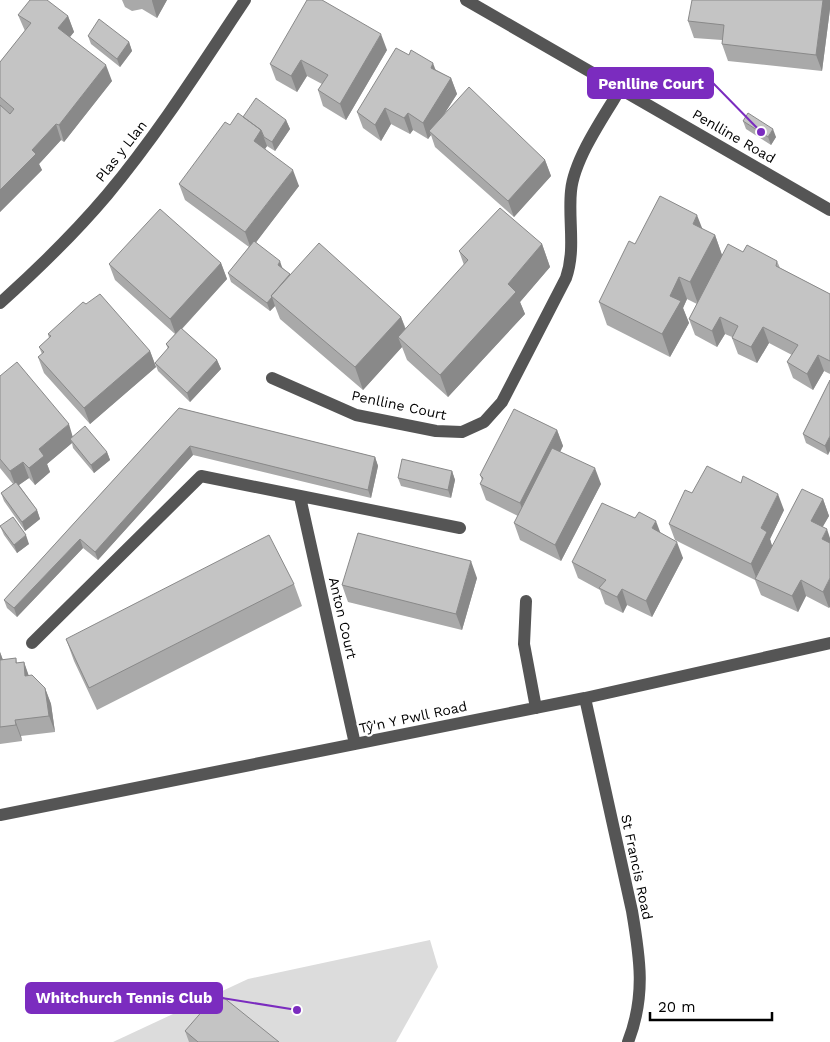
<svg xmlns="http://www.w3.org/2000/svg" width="830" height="1042" viewBox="0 0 830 1042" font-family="'Work Sans',sans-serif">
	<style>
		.green { fill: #dcdcdc }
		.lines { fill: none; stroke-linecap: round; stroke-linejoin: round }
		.minor { stroke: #555; stroke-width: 12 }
		.wall { fill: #a9a9a9 }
		.shaded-wall { fill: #898989 }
		.building { fill: #c4c4c4; stroke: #898989 }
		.labels { text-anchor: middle; stroke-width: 4.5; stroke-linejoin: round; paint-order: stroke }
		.street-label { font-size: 14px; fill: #000; stroke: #fff }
		.leader { fill: none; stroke: #7b2cbf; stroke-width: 2 }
		.callout-dot { fill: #7b2cbf; stroke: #fff; stroke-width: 2 }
		.callout { fill: #7b2cbf; stroke: #7b2cbf; stroke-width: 2 }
		.callout-label { font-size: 15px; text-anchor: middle; font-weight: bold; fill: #fff }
	</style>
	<rect width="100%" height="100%" fill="#fff"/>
	<path class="green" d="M430 940 438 967 396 1042H113L248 979Z"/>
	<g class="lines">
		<path class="minor" d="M466 0 830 210
			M0 303C38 269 74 234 107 195 158 134 201 66 245 0
			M272 378 356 415 436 431 462 432 484 422 502 402 566 278C576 249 568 220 571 191 574 159 604 116 621 88
			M300 497 355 744
			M526 601 524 644 536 708
			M32 643 201 476 460 528
			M585 698 632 911C640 958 646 996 628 1042
			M0 815 585 698 830 643"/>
	</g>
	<path class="wall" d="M122 0H167L157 18 142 9 132 11 125 7Z
		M830 0V9L822 71 728 61 722 44V40L694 38 688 21Z
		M18 15 68 16 74 32 70 37 112 81 64 142 61 140 39 164 42 170 0 212V62L25 31Z
		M88 36 129 42 132 51 120 67 91 44Z
		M387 50 346 120 323 106 318 90 322 84 307 76 297 92 276 80 270 64Z
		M409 55 451 78 457 94 445 113 545 160 551 176 514 217 435 147 431 135 428 139 413 130 410 134 391 124 381 141 363 128 357 112Z
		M243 117 286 120 290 129 275 151 267 146 265 149 299 186 256 242 290 275 401 317 406 329 464 265 459 251 542 244 550 267 520 302 525 314 448 397 407 360 402 347 363 390 280 319 275 306 270 311 231 282 228 273 249 247 185 200 179 184 230 125Z
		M743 121 776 137 771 145 746 129Z
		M702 229 715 235 722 255 743 252 777 261 780 268 830 294V374L824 371 813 390 793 378 787 362 792 355 769 343 757 363 738 354 732 338V337L725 334 717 347 695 335 689 319 697 304 687 299 683 308 689 323 670 357 607 325 599 302 635 244Z
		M221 263 227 279 182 329 217 360 221 369 190 402 158 371 155 363 168 349 166 344 175 334 115 280 109 264Z
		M48 334 150 351 156 367 90 424 44 373 38 357 42 354 39 347 49 338Z
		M0 376 73 437 107 452 110 460 94 473 73 448 72 443 47 464 50 472 35 485 29 478 19 485 37 510 40 519 25 531 4 501 1 493 13 484 0 468Z
		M830 380 828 455 806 443 803 434Z
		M179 408 375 457 378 466 371 498 193 455 98 560 83 548 17 617 7 608 4 600Z
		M557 430 563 446 560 452 601 484 561 561 520 540 514 523 518 516 486 500 480 484 482 480 480 475Z
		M452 471 455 480 451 498 401 486 398 478Z
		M692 493 784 510 770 539 772 546 823 499 829 516 822 527 829 608 806 596 798 612 761 595 755 580 675 540 669 524Z
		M0 526 29 544 17 553 4 535Z
		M661 533 683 558 652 617 627 605 623 613 605 604 600 590 578 578 572 562Z
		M477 578 462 630 348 602 342 585Z
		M294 584 302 606 97 710 74 661 66 639Z
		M0 652 3 660 16 658 17 663 24 662 28 675 45 688 51 704 55 732 21 736 22 741 0 744Z
		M185 1031 279 1042H189Z"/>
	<path class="shaded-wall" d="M152 0H167L157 18 152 1Z
		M823 0H830V9L822 71 816 55Z
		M68 16 74 32 64 44 58 28Z
		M381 34 387 50 346 120 340 104Z
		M129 42 132 51 120 67 117 59Z
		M301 60 307 76 297 92 291 76Z
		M433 63 439 79 431 68Z
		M106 65 112 81 64 142 59 125Z
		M451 78 457 94 432 133 429 131 431 135 428 139 423 123Z
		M385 108 391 124 381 141 375 125Z
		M408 113 413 130 410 134 404 118Z
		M286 120 290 129 275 151 272 142Z
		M56 124 61 140 39 164 42 170 0 212V190L32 150Z
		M773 129 776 137 771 145 768 137Z
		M261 130 267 146 260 157 254 141Z
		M545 160 551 176 514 217 508 201Z
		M293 170 299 186 251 249 245 232Z
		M697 215 706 238 693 224Z
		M715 235 723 258 698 304 690 282Z
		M542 244 550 267 520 302 525 314 448 397 440 375 508 284Z
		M280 261 283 270 278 265Z
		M221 263 227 279 176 335 170 319Z
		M679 277 687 299 683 308 689 323 670 357 662 334 670 296Z
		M272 297 275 306 270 311 267 303Z
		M401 317 409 340 398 337 402 347 363 390 355 367Z
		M720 317 725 334 717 347 712 331Z
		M763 327 769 343 757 363 751 347Z
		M150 351 156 367 90 424 84 408Z
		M818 355 824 371 813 390 807 374Z
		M217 360 221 369 190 402 187 393Z
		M69 424 74 441 70 439 72 443 47 464 50 472 35 485 29 468 39 449Z
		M557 430 563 446 526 519 520 503Z
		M830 436V451L828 455 825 446Z
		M190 446 193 455 98 560 95 552Z
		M107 452 110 460 94 473 91 465Z
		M375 457 378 466 371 498 368 490Z
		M23 462 29 478 16 487 10 471Z
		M595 468 601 484 561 561 555 545Z
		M452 471 455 480 451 498 448 490Z
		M778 494 784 510 770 539 773 549 757 580 751 564 761 528Z
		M823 499 829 516 817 537 811 521Z
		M37 510 40 519 25 531 22 522Z
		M656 521 662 537 652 528Z
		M827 529 830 538V551L822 539Z
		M26 535 29 544 17 553 14 545Z
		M80 539 83 548 17 617 14 608Z
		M677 542 683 558 652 617 646 601Z
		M471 561 477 578 462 630 456 614Z
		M830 578V607L829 608 823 592Z
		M801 580 806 596 798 612 792 596Z
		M622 589 627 605 623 613 617 597Z
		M0 652 4 663 0 660Z
		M24 662 30 679 25 676Z
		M45 688 51 704 55 732 49 716Z
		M15 720 21 736 22 741 16 725Z"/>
	<path class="building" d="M30 0H47L68 16 58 28 106 65 59 125 56 124 32 150 36 154 0 190V105L10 114 14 109 0 97V62L31 23 18 15Z
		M307 0H322L381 34 340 104 318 90 328 75 314 67 301 60 291 76 270 64Z
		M692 0H823L816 55 722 44 724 25 688 21Z
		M99 19 129 42 117 59 88 36Z
		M396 48 409 55 411 50 433 63 431 68 451 78 423 123 408 113 404 118 385 108 375 125 357 112Z
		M469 87 545 160 508 201 429 131Z
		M256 98 286 120 272 142 264 137 261 130 243 117Z
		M238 113 261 130 254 141 293 170 245 232 179 184 225 122 230 125Z
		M748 113 773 129 768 137 743 121Z
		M660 196 697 215 693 224 715 235 690 282 679 277 670 296 681 301 662 334 599 302 629 241 635 244Z
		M500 208 542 244 508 284 516 292 440 375 398 337 468 260 459 251Z
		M160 209 221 263 170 319 109 264Z
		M254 241 280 261 278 265 290 274 271 296 272 297 267 303 228 273Z
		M319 243 401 317 355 367 271 296Z
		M728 244 743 252 747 245 777 261 776 266 830 294V361L818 355 807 374 787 362 798 345 763 327 751 347 732 338 738 326 720 317 712 331 689 319Z
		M100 294 150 351 84 408 38 357 44 352 39 347 51 336 48 334 83 302 86 304Z
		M181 328 217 360 187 393 155 363 169 347 166 344Z
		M17 362 69 424 39 449 44 456 29 468 23 462 10 471 0 459V376Z
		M830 380V436L825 446 803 434Z
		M179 408 375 457 368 490 190 446 95 552 80 539 14 608 4 600Z
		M514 409 557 430 520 503 480 484 483 478 480 475Z
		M85 426 107 452 91 465 70 439Z
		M552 448 595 468 555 545 514 523Z
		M402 459 452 471 448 490 398 478Z
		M707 466 741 483 743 476 778 494 761 528 767 532 751 564 669 524 685 490 692 493Z
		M16 482 37 510 22 522 1 493Z
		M802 489 823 499 811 521 827 529 822 539 830 543V578L823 592 801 580 792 596 755 579Z
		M602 503 635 518 639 512 656 521 652 528 677 542 646 601 622 589 617 597 599 588 606 580 572 562Z
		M13 517 26 535 14 545 0 526Z
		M358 533 471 561 456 614 342 585Z
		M269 535 294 584 89 688 66 639Z
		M16 658V663L24 662 25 676 32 675 45 688 49 716 15 720 16 725 0 727V660Z
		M218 993 279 1042H198L185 1031Z"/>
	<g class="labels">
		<g class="street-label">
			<text transform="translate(734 136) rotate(30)" y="5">Penlline Road</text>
			<text transform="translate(121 151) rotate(-52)" y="5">Plas y Llan</text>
			<text transform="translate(399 405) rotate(12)" y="5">Penlline Court</text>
			<text transform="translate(343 618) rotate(77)" y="5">Anton Court</text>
			<text transform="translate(413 717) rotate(-12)" y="5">Tŷ'n Y Pwll Road</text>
			<text transform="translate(637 867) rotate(78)" y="5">St Francis Road</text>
		</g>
	</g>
	<path class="leader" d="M761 132L713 83M297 1010L222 998"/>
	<g class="callout-dot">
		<circle cx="761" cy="132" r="5"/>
		<circle cx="297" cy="1010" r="5"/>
	</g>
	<g class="callout">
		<rect x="588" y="68" width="125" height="30" rx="5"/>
		<rect x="26" y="983" width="196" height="30" rx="5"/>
	</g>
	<g class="callout-label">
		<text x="651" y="89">Penlline Court</text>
		<text x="124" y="1003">Whitchurch Tennis Club</text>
	</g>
	<path d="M650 1012v8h122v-8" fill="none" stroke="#000000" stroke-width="2.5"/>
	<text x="658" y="1012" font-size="15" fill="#000000" stroke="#ffffff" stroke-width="4" paint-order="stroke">20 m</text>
</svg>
